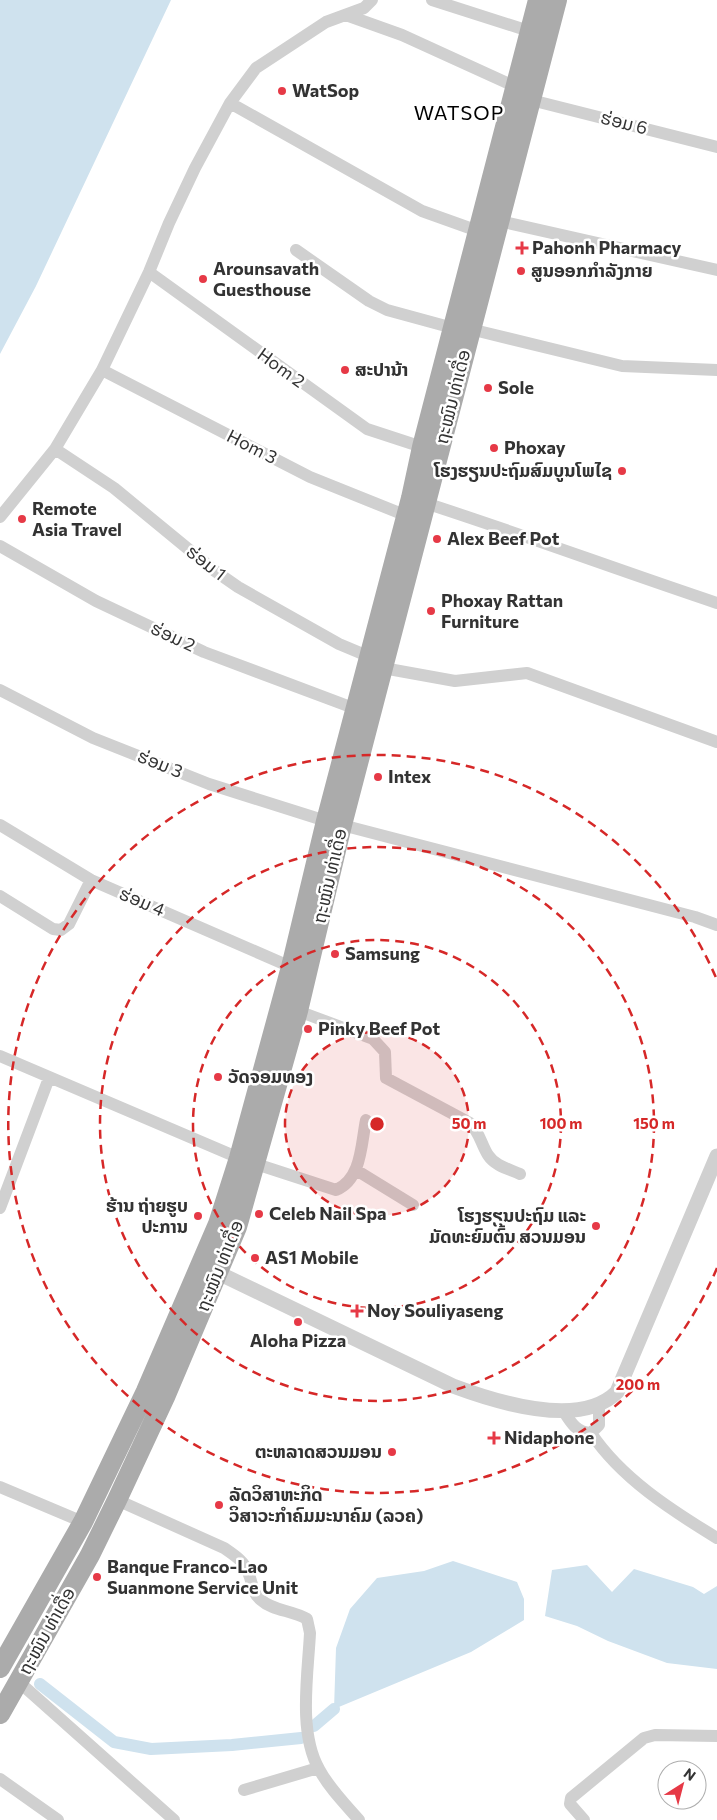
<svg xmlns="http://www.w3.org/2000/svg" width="717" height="1820" font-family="Commissioner,'Noto Sans Lao',sans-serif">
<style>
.water{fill:#cfe2ee}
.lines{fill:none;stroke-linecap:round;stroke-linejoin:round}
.canal{stroke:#cfe2ee;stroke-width:12}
.minor{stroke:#d0d0d0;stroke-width:12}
.tertiary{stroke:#d0d0d0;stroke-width:15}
.primary{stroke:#ababab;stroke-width:20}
.ring{fill:none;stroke:#d62828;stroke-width:2.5;stroke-dasharray:9 6}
.poi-dot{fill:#e63946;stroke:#fff;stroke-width:2}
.labels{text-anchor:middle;stroke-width:5;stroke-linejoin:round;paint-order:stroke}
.poi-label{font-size:18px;font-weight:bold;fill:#333;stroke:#fff;text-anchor:start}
.street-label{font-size:18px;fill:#333;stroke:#fff}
.quarter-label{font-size:20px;letter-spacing:1px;fill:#000;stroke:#fff}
.centre{fill:#d62828;stroke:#fff;stroke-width:2.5}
.ring-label{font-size:15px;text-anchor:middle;font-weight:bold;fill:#d62828;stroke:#fff;stroke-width:5;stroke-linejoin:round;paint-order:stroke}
</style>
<rect width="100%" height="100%" fill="#fff"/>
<path class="water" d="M0,0h171l-135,286 -36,68z
M453,1561l64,21 7,17v21l-53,32 -137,57 2,-61 14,-39 27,-31 47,-7z
M587,1565l25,27 22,-23 59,18 11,7 13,-8v83l-50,-6 -59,-22 -31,-15 -32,-10 7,-46z"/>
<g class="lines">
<path class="canal" d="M40,1684l74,58 37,7 81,-4 69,-7
M314,1726l20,-17"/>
<path class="minor" d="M432,0l97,31
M346,15l56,20 114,52 15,13 186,47
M230,103l192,108 56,20
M499,221l218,49
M296,250l73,51 18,9 66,18
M149,272l218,157 55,18
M470,329l152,37 95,4
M102,370l208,107 97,39
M55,449l59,39 101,83 23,16 101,57 31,13
M419,501c100,32 199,69 298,102
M0,517l55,-68 47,-79 47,-98 20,-49 26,-55 35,-65 26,-35 70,-46 38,-14 8,-8
M0,546l96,55 108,51 152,57
M383,668l72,13 72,-8 190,69
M0,690l93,48 116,46 117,37
M0,825l91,55 200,87
M342,825l353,92 22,8
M0,896l53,33 8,1 8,-6 22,-44
M298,1011l75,28 12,13 1,26 84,45c10,10 11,21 18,32 7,11 21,14 32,19
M0,1056l239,102
M256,1164l80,26c26,-11 25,-46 30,-70
M356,1170l57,35
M0,1208l49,-130
M563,1410c7,11 13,23 28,23l8,-8v-20
M591,1433c30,45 80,77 126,105
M0,1487l83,35
M117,1500l107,48c10,7 20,13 24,24 5,11 3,20 13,28 12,11 31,10 46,19l3,14c-2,41 -12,99 9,136 10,19 26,35 40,51
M19,1682l155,138
M0,1779l58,41
M244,1790l74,-22
M584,1820l-14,-16 1,-6 73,-60 11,-3 62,1"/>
<path class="tertiary" d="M210,1269l243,117c43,16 127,43 164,6l100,-236"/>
<path class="primary" d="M0,1668l83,-146 63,-131 72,-167 21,-66 52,-191 35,-146 85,-323 11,-51 116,-447
M0,1714l90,-159 27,-55 48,-103 72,-170 61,-216 44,-186 215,-825"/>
</g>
<circle cx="377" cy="1124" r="92" fill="#d62828" fill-opacity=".12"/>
<g class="ring">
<circle cx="377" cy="1124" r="92"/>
<circle cx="377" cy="1124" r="184"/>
<circle cx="377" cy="1124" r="277"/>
<path d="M717 1268A369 369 0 1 1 717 980"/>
</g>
<g class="poi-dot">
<circle cx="282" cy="91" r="5"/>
<path d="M519.5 240.5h5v5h5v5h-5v5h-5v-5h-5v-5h5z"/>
<circle cx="521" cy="271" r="5"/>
<circle cx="203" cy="279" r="5"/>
<circle cx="345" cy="370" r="5"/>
<circle cx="488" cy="388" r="5"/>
<circle cx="494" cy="448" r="5"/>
<circle cx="622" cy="471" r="5"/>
<circle cx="22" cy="519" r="5"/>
<circle cx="437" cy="539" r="5"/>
<circle cx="431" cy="611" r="5"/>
<circle cx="378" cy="777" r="5"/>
<circle cx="335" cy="954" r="5"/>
<circle cx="308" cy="1029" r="5"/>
<circle cx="218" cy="1077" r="5"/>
<circle cx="259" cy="1214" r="5"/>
<circle cx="198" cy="1216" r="5"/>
<circle cx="596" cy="1226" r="5"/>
<circle cx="255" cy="1258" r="5"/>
<path d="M354.5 1303.5h5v5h5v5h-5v5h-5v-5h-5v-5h5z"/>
<circle cx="298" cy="1322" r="5"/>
<path d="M491.5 1430.5h5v5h5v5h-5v5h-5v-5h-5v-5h5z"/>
<circle cx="392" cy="1452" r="5"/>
<circle cx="219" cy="1505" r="5"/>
<circle cx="97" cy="1577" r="5"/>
</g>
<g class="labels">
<g class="poi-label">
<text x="292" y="97">WatSop</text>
<text x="532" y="254">Pahonh Pharmacy</text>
<text x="213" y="275">Arounsavath<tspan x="213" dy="21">Guesthouse</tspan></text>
<text x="531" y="277">ສູນອອກກຳລັງກາຍ</text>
<text x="355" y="376">ສະປານ້າ</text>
<text x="498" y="394">Sole</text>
<text x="504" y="454">Phoxay</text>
<text x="612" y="477" text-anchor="end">ໂຮງຮຽນປະຖົມສົມບູນໂພໄຊ</text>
<text x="32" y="515">Remote<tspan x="32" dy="21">Asia Travel</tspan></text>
<text x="447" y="545">Alex Beef Pot</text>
<text x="441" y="607">Phoxay Rattan<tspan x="441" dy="21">Furniture</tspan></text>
<text x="388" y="783">Intex</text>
<text x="345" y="960">Samsung</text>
<text x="318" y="1035">Pinky Beef Pot</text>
<text x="228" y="1083">ວັດຈອມທອງ</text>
<text x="188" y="1212" text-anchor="end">ຮ້ານ ຖ່າຍຮູບ<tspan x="188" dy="21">ປະການ</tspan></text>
<text x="269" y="1220">Celeb Nail Spa</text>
<text x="586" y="1222" text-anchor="end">ໂຮງຮຽນປະຖົມ ແລະ<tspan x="586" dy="21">ມັດທະຍົມຕົ້ນ ສວນມອນ</tspan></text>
<text x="265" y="1264">AS1 Mobile</text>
<text x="367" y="1317">Noy Souliyaseng</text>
<text x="298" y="1347" text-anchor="middle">Aloha Pizza</text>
<text x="504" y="1444">Nidaphone</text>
<text x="382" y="1458" text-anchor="end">ຕະຫລາດສວນມອນ</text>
<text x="229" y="1501">ລັດວິສາຫະກິດ<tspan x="229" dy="21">ວິສາວະກຳຄົມມະນາຄົມ (ລວຄ)</tspan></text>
<text x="107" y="1573">Banque Franco-Lao<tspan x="107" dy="21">Suanmone Service Unit</tspan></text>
</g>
<g class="street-label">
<text transform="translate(624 123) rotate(14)" y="6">ຮ່ອມ 6</text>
<text transform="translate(281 368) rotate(36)" y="6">Hom 2</text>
<text transform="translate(453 397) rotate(-76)" y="6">ຖະໝົນ ທ່າເດື່ອ</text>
<text transform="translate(252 447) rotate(27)" y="6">Hom 3</text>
<text transform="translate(206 563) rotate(38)" y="6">ຮ່ອມ 1</text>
<text transform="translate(173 637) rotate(25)" y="6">ຮ່ອມ 2</text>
<text transform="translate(160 764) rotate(22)" y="6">ຮ່ອມ 3</text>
<text transform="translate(330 876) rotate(-77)" y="6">ຖະໝົນ ທ່າເດື່ອ</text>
<text transform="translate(142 902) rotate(23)" y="6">ຮ່ອມ 4</text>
<text transform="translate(220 1266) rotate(-68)" y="6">ຖະໝົນ ທ່າເດື່ອ</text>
<text transform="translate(47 1631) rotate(-61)" y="6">ຖະໝົນ ທ່າເດື່ອ</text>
</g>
<g class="quarter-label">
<text x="459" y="120">WATSOP</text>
</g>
</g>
<circle cx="377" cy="1124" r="8" class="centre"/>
<g class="ring-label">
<text x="469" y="1129">50 m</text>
<text x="561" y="1129">100 m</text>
<text x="654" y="1129">150 m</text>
<text x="638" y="1390">200 m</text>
</g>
<g transform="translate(682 1785) rotate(36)"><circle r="24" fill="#ffffff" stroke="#adadad"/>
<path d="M0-4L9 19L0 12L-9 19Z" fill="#e63946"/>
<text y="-8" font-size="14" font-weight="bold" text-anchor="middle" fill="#333333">N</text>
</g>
</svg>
